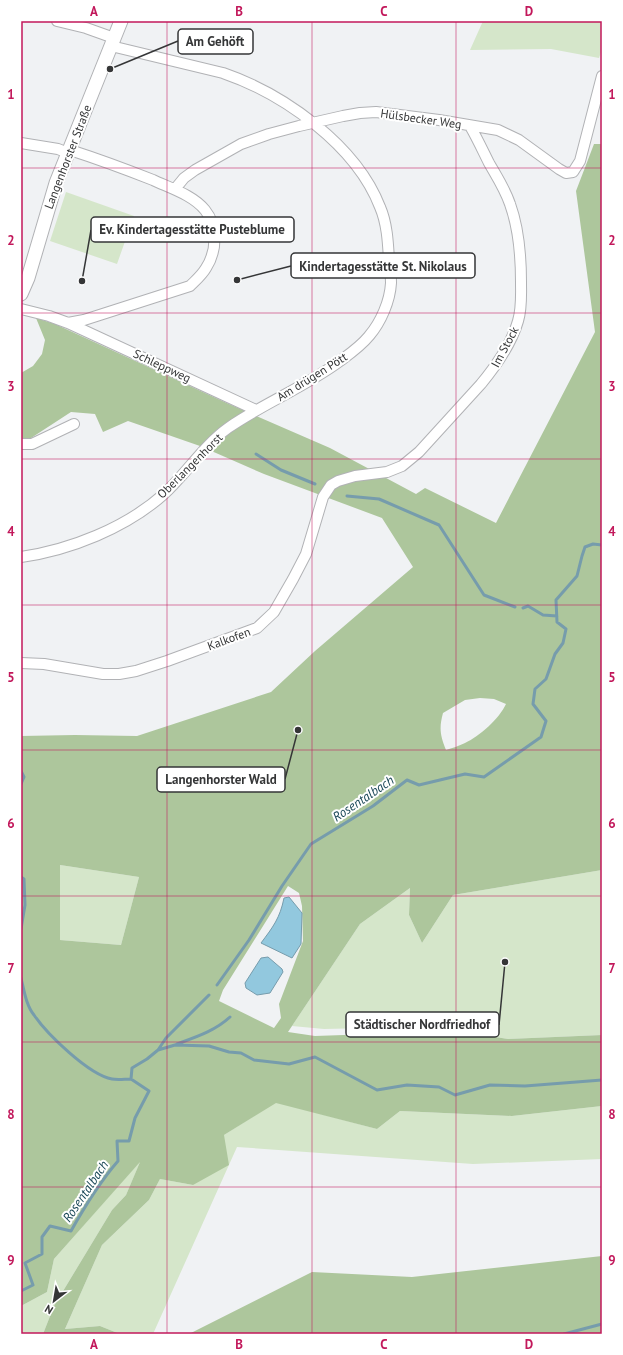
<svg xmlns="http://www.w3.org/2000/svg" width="623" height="1355" font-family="'PT Sans',sans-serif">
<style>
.green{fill:#d5e6ca}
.forest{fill:#adc69c;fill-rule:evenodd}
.water{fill:#92c8de;stroke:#769cac}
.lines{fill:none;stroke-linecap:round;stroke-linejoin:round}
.stream{stroke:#769cac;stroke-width:3}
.minor-casing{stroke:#b1b2b5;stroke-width:12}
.tertiary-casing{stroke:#b1b2b5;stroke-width:15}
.minor{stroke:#fff;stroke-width:10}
.tertiary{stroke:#fff;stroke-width:13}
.grid{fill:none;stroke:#c2185b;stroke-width:1;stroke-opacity:0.55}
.labels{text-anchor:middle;stroke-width:4;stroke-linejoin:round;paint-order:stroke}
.street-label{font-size:12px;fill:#353637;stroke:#fff}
.water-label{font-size:13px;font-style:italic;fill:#174555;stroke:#fff}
.leader{fill:none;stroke:#353637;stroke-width:1.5}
.callout-dot{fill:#353637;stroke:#fff;stroke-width:1.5}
.callout{fill:#fff;stroke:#353637;stroke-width:1.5}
.callout-label{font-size:13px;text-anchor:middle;font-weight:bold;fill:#353637}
.neatline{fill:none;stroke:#c2185b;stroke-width:1.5}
.grid-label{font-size:13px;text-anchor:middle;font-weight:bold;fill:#c2185b}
</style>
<rect width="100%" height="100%" fill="#f0f2f4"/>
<path class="green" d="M483,21h119v28l-3,9 -48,-9 -81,1z
M66,192l68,24 -17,48 -67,-23z
M60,865l79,12 -18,68 -61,-5z
M602,870v165l-94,4 -50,-8v-5l-134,3 -32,-3 68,-102 50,-36 -1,27 13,28 31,-48z
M276,1102l101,27 23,-18 112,5 90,-10v53l-129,5 -236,-17 -84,187h-33l-20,-8 -35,3 37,-84 47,-45 11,-21 33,6 31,-50z
M141,1160l-15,35 -14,15 -58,96 -11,28h-22v-28l26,-14 7,-33z"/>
<path class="forest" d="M594,144h8v726l-149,25 -31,48 -13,-28 1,-27 -50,36 -72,108 27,4 143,-5 50,8 94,-4v71l-90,10 -112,-5 -23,18 -101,-26 -52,32 5,30 -36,20 -33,-6 -11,21 -47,45 -37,84 35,-3 20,8h-77l11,-28 58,-96 14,-15 14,-33 -86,97 -7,33 -26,14v-570l54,-1 62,1 134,-44 44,-41 98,-84 -31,-49 -118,-44 -64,-28 -72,-25 -25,11 -8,-18 -24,-2 -43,28h-7v-67l12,-7 9,-12 3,-14 -9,-22 19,6 174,80 101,44 86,46 9,-6 71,35 99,-191 -19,-141zM480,698l14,1 12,5c-7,15 -26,32 -41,39 -6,3 -13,5 -19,7 -6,-15 -7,-22 -3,-37l22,-13zM60,865l79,12 -18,68 -61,-5zM288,886l11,7 3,13 1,35 -24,63 2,14 -7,10 -55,-27 4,-11z
M602,1256v78h-413l123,-62 100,5z"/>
<path class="water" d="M289,897l13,16 -1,31 -9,14 -31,-15c12,-16 19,-25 23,-45z
M268,957l14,12 1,3 -13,21 -13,2 -11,-7 -1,-5 16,-25z"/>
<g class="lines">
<path class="stream" d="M256,454l25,16 34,14
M347,496l32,3 60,26 45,70 31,12
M523,608l5,-2 15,9 14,1
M21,771l3,6 -3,7
M21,877l3,2 1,26 -4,24
M21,978c3,12 5,27 13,37 13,19 55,60 78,64 6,1 13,0 19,0
M217,985l32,-45 33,-54 29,-42 62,-38 34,-26 12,5 46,-11 19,3 57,-40 5,-16 -13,-17 2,-15 11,-10 9,-25 8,-11 3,-14 -9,-7 -1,-22 21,-24 5,-20 3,-9 8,-3 9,1
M177,1044c19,-7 38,-13 53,-27
M158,1050l17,-5 34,1 20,6 12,1 13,7 35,4 26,-7 62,33 30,-5 32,2 16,8 35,-10 35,1 77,-6
M21,1291l12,-6 -8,-22 17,-9v-17l8,-11 21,5c14,-25 28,-48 47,-70l-1,-20h12l6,-23 14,-27 -18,-12 1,-11 15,-9 11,-9 8,-12 43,-43
M564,1334l38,-10"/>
<g class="minor-casing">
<path id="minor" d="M57,21l29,7 28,10
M21,143l37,6 10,4
M175,189l9,-11 11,-8 46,-26 28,-10 30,-8 44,-10 17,-3 16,-1 63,8 59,10 21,10 40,29 7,4 7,-1 7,-11 22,-85
M21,309l28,7 19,7 16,-3 106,-34c6,-6 12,-11 16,-18 11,-17 12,-42 -1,-58 -12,-15 -35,-22 -52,-30 -28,-11 -55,-21 -83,-30
M68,323l188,87
M21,444h11l42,-20
M21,557c49,-7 105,-29 143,-63 22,-20 39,-48 64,-66 36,-25 77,-41 112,-67 11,-8 21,-15 29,-25 12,-14 21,-35 22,-53 0,-8 -1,-16 -2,-23 -1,-18 -2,-37 -9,-53 -24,-62 -96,-113 -157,-134l-112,-27
M21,663l23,1 59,10h16l17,-3 31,-10 90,-33 17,-16 19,-33 13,-25 17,-57 8,-12 7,-4 17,-5 32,-4 15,-6 17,-14 62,-68c14,-17 31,-42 37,-63 4,-13 3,-26 3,-39 0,-27 -2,-53 -11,-78 -5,-15 -13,-27 -21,-41 -6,-12 -12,-25 -19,-37"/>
</g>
<g class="tertiary-casing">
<path id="tertiary" d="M21,294l7,-16 28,-95 65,-162"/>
</g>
<use href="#minor" class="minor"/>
<use href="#tertiary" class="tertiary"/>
</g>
<path class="grid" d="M167,21v1313M312,21v1313M456,21v1313M21,168h581M21,313h581M21,459h581M21,605h581M21,750h581M21,896h581M21,1042h581M21,1187h581"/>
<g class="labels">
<g class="street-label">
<text transform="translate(421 119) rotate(8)" y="4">Hülsbecker Weg</text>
<text transform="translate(68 157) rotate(-69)" y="4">Langenhorster Straße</text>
<text transform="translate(505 347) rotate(-62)" y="4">Im Stock</text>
<text transform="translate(162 366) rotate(25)" y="4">Schleppweg</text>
<text transform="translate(312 377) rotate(-32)" y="4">Am drügen Pött</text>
<text transform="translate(190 466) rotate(-45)" y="4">Oberlangenhorst</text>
<text transform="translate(229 639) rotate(-20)" y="4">Kalkofen</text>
</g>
<g class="water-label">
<text transform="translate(363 798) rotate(-34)" y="5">Rosentalbach</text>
<text transform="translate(85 1191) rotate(-56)" y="5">Rosentalbach</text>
</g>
</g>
<path class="leader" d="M110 69L178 41M82 281L91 230M237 280L291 266M298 730L285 779M505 962L499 1025"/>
<g class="callout-dot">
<circle cx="110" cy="69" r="4"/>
<circle cx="82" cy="281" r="4"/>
<circle cx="237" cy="280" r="4"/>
<circle cx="298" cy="730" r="4"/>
<circle cx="505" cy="962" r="4"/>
</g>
<g class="callout">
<rect x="178" y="29" width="75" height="25" rx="4"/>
<rect x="91" y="217" width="203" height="25" rx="4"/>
<rect x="291" y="253" width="184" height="25" rx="4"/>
<rect x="157" y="767" width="128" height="25" rx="4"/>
<rect x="346" y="1012" width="153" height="25" rx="4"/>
</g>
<g class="callout-label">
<text x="215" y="46">Am Gehöft</text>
<text x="192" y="234">Ev. Kindertagesstätte Pusteblume</text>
<text x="383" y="271">Kindertagesstätte St. Nikolaus</text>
<text x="221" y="784">Langenhorster Wald</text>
<text x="422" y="1029">Städtischer Nordfriedhof</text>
</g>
<rect width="623" height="1355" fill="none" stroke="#ffffff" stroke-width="44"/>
<g transform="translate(54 1301) rotate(211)" stroke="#ffffff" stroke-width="3" paint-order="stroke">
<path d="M0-3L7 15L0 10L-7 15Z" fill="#353637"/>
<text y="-6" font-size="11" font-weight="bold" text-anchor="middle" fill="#353637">N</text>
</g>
<rect x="22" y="22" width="579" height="1311" class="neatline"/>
<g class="grid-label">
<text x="94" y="16">A</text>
<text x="239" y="16">B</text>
<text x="384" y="16">C</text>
<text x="529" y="16">D</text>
<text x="11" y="99">1</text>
<text x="612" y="99">1</text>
<text x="11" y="245">2</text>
<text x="612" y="245">2</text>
<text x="11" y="391">3</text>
<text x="612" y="391">3</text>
<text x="11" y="536">4</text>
<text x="612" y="536">4</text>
<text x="11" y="682">5</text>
<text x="612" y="682">5</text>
<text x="11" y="828">6</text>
<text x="612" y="828">6</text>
<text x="11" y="973">7</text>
<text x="612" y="973">7</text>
<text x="11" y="1119">8</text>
<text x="612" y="1119">8</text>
<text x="11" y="1265">9</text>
<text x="612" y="1265">9</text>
<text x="94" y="1349">A</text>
<text x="239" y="1349">B</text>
<text x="384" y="1349">C</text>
<text x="529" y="1349">D</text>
</g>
</svg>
